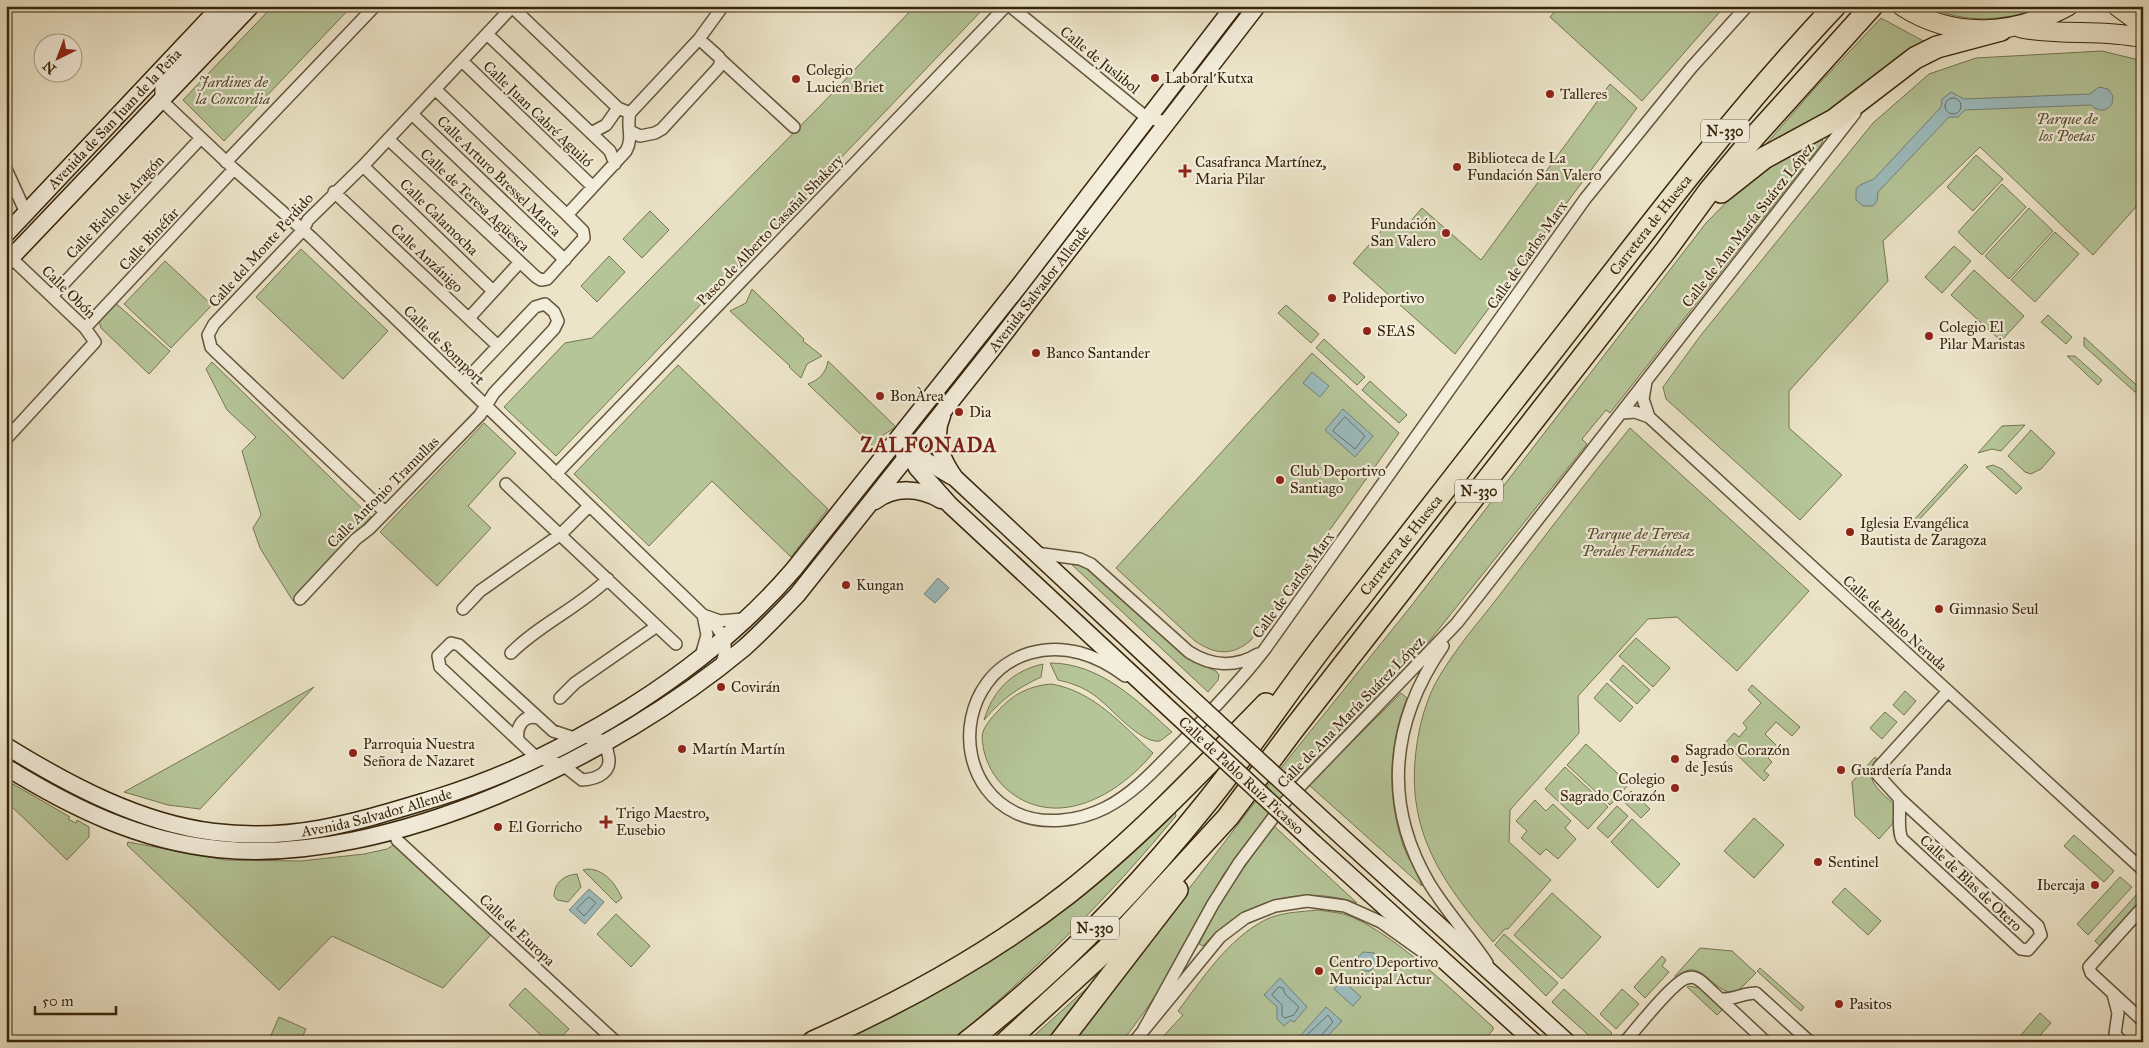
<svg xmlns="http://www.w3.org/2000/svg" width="2149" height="1048" font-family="'IM FELL Great Primer',serif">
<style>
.green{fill:#b5c598;stroke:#767551}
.water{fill:#9cbcbe;stroke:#748076}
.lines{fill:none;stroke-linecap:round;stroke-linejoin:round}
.shore{stroke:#6a7064;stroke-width:1}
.street-casing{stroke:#64553a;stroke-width:14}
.secondary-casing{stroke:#37250a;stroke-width:19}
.primary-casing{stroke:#37250a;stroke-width:21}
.highway-casing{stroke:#37250a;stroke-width:24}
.street{stroke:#f3eddb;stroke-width:11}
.secondary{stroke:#f3eddb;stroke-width:16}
.primary{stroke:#ece4c8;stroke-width:19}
.highway{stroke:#ece4c8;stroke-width:21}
.secondary-bridge-casing{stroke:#37250a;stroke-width:19;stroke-linecap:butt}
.secondary-bridge{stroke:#f3eddb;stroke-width:16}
.poi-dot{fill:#8f2418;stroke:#f3eddb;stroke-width:2}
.labels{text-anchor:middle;stroke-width:4.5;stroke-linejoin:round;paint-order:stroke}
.shield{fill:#f3eddb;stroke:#6f6149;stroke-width:1}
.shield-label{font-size:14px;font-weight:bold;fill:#37250a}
.street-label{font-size:15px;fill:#37250a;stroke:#f3eddb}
.poi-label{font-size:15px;fill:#37250a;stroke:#f3eddb;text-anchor:start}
.park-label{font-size:15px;font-style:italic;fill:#564d2e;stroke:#f3eddb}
.district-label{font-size:20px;font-weight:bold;letter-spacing:1px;fill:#7a1f14;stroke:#f3eddb}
</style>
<rect width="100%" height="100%" fill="#ece4c8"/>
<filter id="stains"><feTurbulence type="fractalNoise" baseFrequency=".004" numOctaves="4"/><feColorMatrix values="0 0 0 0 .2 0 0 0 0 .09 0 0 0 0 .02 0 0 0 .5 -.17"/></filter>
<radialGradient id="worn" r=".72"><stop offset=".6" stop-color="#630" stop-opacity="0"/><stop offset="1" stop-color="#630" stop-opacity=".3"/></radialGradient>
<path class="green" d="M273,6h79l-128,135 -41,-41z
M915,6h71l-430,450 -52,-49 61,-64 27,-5 229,-233z
M1559,6h166l-83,95 -92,-84z
M1926,6h119c-41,16 -79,18 -119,0z
M1881,18l46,25 -80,59 -88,50 57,-65z
M2102,51l41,10v138l-50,56 -113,-108 -97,94 5,40 -99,110v37l53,47 -42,45 -134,-121 -3,-12 38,-52 172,-212 56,-49 47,-16z
M1610,84l27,24 -182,246 -102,-91 38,-43 12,10 19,-22 59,52z
M1820,137l3,4 -3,5 -210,267 -4,-3 -24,29 5,5 -165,206 -117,121 -47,57 -35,47 -54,98 -19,31 -28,38h-50l216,-283 120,-149 298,-387 55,-56z
M1976,155l27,24 -30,32 -26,-24z
M2002,184l24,23 -44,48 -24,-23z
M2029,208l24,23 -44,48 -24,-23z
M650,211l19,19 -27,28 -19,-19z
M2055,232l24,22 -44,48 -24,-22z
M1954,246l17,15 -29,32 -17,-16z
M301,249l87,82 -45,48 -87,-82z
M609,256l16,16 -28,30 -16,-16z
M165,261l47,44 -41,43 -47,-44z
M1974,270l50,46 -23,25 -50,-46z
M752,289l52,50 -1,2 19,15 -15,8 -6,14 -12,-11 1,-1 -60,-55 16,-8z
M112,300l58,51 -21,23 -48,-46 -4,-13z
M1286,305l33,29 -8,9 -33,-30z
M2048,315l24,22 -6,7 -25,-22z
M2084,337l59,54v1h-8l-51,-46z
M1324,339l41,38 -8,8 -41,-37z
M1312,353l87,80 -148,207c-19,17 -37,14 -56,1l-79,-73z
M2067,356h8l27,24 -4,5z
M828,361l68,66 -13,8 -6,15 -69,-66c11,-4 18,-11 20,-23z
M212,362l159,155 -78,84 -33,-53 -7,-20 8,-13 -19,-64 14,-14 -29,-27 -21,-41z
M678,365l150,144 -37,48 -79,-76 -63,65 -75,-72z
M1370,381l37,34 -8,8 -37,-33z
M484,423l32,30 -48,53 23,22 -54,58 -57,-54z
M2025,425l-24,26 -9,-2 -14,4 24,-27z
M1630,428l179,163 -72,80 -60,-54 -29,2 -70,77 1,37 -69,77 -1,32 42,38 -43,49h-3l-12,13c-47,-56 -84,-104 -78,-181 2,-26 8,-53 20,-77 18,-33 44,-62 67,-92 42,-55 84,-110 128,-164z
M2031,430l24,23 -14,16 -10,5 -6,-2 -17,-16z
M1965,464l3,3 -52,56 -3,-2z
M1993,465l9,4 20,19 -6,6 -30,-27z
M1070,563l11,2 10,6 97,88 28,12 3,4 -1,5 -10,12z
M1636,638l34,30 -17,19 -34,-31z
M1050,663c50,0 88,38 122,69l-12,9c-20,3 -49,-34 -66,-46 -11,-8 -23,-12 -36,-15z
M1043,664l-2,13c-25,12 -38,21 -57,43 9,-30 28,-49 59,-56z
M1623,665l27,25 -13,14 -27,-24z
M1607,683l26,24 -13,15 -26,-24z
M1051,684c43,7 71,41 102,69 -22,27 -57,53 -93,55 -35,2 -68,-22 -76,-57 -1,-5 -3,-14 -1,-19 2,-7 10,-16 15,-21 15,-17 31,-25 53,-27z
M1752,685l48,42 -8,9 -16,-14 -11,12 13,13 -10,11 4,4 -8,9 5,4 -5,6 -39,-38 9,-10 5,4 8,-9 -4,-5 18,-20 -13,-13z
M314,687l-114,122 -32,-4 -44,-13z
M1905,691l11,10 -12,14 -11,-10z
M1401,693l6,5c-19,48 -20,98 -4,147 5,14 15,28 19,41l-113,-101z
M1885,712l12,10 -15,17 -12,-11z
M1586,744l43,40 -19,21 -43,-40z
M1875,757l2,2c-17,19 5,34 18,46v16l-16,18 -24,-23 -3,-34z
M1565,767l43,40 -20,22 -43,-40z
M6,780l64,37 -2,2 8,4 1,-3 12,7v10l-22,23 -61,-59z
M1631,791l19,18 -9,9 -19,-18z
M1535,800l11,11 7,-7 18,17 -6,7 11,11 -18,20 -12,-10 -6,6 -19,-17 6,-7 -11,-10z
M1617,806l11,10 -20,22 -11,-10z
M1175,812l1,4c-68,82 -143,158 -226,226h-110l53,-27z
M1754,818l30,27 -30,33 -30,-27z
M1632,819l48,45 -22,24 -47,-46z
M1274,826l83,77c-57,-19 -115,-2 -154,43l-4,-2c20,-42 47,-81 75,-118z
M2074,835l40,36 -10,11 -40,-36z
M128,842l97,18 76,1 63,-7 23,-5 11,-7 96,89 -51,57 -111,-52 -53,54 -152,-145z
M588,869c18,1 27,15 34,29l-6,5 -33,-33z
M577,874l4,13 -13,15 -11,-2 -3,-4c0,-13 10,-21 23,-22z
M2120,877l12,10 -44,48 -11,-11z
M1845,888l36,33 -13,14 -36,-33z
M1552,893l49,44 -39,42 -48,-44z
M2138,893l5,4v5l-42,45 -6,-6z
M1318,910c11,2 23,2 34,7 46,20 102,75 141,110v3l-11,12h-324l25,-27 -5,-4c25,-33 50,-72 87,-91 16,-8 35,-8 53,-10z
M616,914l34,32 -19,21 -34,-33z
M1504,934l54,49 -12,13 -51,-51z
M1700,948l32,3 24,22 -20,20c-25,1 -35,-40 -60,-15l-1,-2z
M1662,956l4,4 -4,6 7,6 -24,26 -11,-11z
M1760,968l44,39 -3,4 -44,-40z
M1689,986l10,2 24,21 -6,6 -30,-28z
M1088,987l-43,55h-17l8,-8z
M525,988l44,41 -12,13h-9l-39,-37z
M1564,989l48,44 -8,9h-8l-44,-40z
M1622,989l17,15 -23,25 -16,-15z
M2040,1013l11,10 -17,19h-19z
M279,1017l27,12 -6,13h-32z"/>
<path class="water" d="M2099,87l9,2 5,7 -1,8c-6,9 -15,7 -21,1l-126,5 -7,7h-9l-71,75 -1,9 -4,5h-10l-7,-6v-11l4,-4 14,-6 67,-72 1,-8 9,-7 13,7 126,-5z
M1312,372l17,14 -9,11 -17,-14z
M1343,409l30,27 -18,21 -30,-27z
M938,578l11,10 -14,15 -11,-9z
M589,889l15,13 -19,22 -16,-14z
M1363,952l11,1 4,4v6l-8,8h-6l-5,-3 -1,-11z
M1280,978l27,29 -13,15 -3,-2 -7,6 -7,-7v-12l-13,-12z
M1342,980l19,17 -8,9 -19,-17z
M1326,1007l16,14 -20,21h-18l-5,-5z"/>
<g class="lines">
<path class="shore" d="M1945 106a8 8 0 1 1 16 0a8 8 0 1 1-16 0Z
M1345,417l20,19 -10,13 -22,-18z
M589,897l7,6 -12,13 -7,-7z
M1279,987l4,1 2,6 14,13 -5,8 -9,3 -3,-2v-11l-10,-10z
M1307,1042v-7l21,-20 5,7 -13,15 -1,5"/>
<g class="street-casing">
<path id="street" d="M234,6l-67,72 -6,11v11l73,69 78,69 391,377 17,6 23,-2
M511,6l107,102 12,5
M1010,6l137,112 20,4
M487,34l123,117 5,13
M720,59l74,68
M462,61l131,126
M435,89l132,126
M412,114l153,146
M630,131l10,5 15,-3 7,-4 56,-61 3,-6 -2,-5 -20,-18
M591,133l15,-8 12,-17
M388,139l148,138 5,3 6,-1 37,-41 -1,-7 -16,-16 59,-64c8,-14 0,-24 4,-38l69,-74 24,-33
M226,162l149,-156
M363,166l130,125
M6,169l20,44
M334,192l164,154
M52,296l149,-158
M469,318l51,-56
M85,328l149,-159
M1646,382l-3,17 6,18
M1622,413l13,-1 14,5 494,453
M6,439l89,-97 -10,-14 -78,-74
M556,474l450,-468
M506,484l170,160
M385,512l-167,-158 -7,-7 -3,-12 6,-11 89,-94 5,-10 55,-54 150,-160
M1036,553l44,6 11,5 98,88c22,14 46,16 69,2
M300,599l56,-60 13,-10 111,-114 14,-22 60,-64 4,-8 -4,-9 -9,-8 -10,3 -72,76
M463,609l17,-18 81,-57 28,-28
M710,618c14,19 20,24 11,47
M1443,646c-52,75 -61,157 -14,237 17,28 40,53 58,80
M511,653c29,-29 67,-45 97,-74
M701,656l6,-21 -4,-20
M1125,676c-27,-21 -61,-33 -95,-23 -17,5 -33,16 -43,30 -31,42 -20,107 29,130 27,13 63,8 89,-5 30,-15 53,-42 77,-66 29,-31 58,-60 83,-93l320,-450 106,-131 56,-62
M560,698l15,-15 82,-57
M574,738l-21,-7 -94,-86 -8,-2 -13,13 2,11 97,91 26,7 19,15c16,-1 31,-8 26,-26 -1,-6 -2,-10 -7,-14l-20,-4
M518,739c-2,-13 6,-25 20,-21
M1899,798c2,13 -2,31 3,41l119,110 7,1 13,-15 -3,-9 -139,-128 -21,-23 1,-8 69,-76
M397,840l219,202
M2143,907l-54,60 2,6 52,48
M2113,994l5,19 -3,21 7,8
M1720,999c14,1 23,-6 36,-6l54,49
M1144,1029l69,-125 26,-41 46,-61 172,-179 398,-510
M1134,1042l86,-105 25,-19 30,-12 32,-5 38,5 36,16 49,35
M1625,1042c11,-13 49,-61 62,-64 6,-2 10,0 15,4l64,60"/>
</g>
<g class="secondary-casing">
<g id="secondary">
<path id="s1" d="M6,234l215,-228"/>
<path d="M6,263l245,-257"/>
<path d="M942,416c-10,22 0,44 13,62l222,207"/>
<path d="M910,445v9l7,14 33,37 212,197"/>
<path d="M904,454l14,2 33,20"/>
<path d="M875,501c20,-15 45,-13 66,-1"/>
<path id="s2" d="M6,746c63,39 134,77 208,86 82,10 145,-11 222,-34 129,-40 270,-126 358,-229l225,-283 215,-280"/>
<path id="s3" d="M6,767c66,41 134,74 212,82 171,18 398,-94 526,-201 19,-17 36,-35 53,-53l197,-248 263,-341"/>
<path d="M1330,826l237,216"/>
<path d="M1314,843l220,199"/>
</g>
</g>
<g class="primary-casing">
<path id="primary" d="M1902,6c52,34 113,29 166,0
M2117,6l26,19
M2021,28c41,8 81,1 122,10"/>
</g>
<g class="highway-casing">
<g id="highway">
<path d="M1721,192l43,-34 70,-38 81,-62 22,-11 64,-17"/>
<path d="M813,1042c90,-40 176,-87 254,-148 72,-57 135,-124 199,-190"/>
<path id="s4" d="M967,1042c90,-70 169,-151 240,-240 43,-53 80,-110 122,-164 80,-104 162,-207 242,-311 85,-110 169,-220 264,-321"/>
<path d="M1006,1042l99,-91 123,-134 64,-86 374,-481 43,-59 45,-54 118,-131"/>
<path d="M1060,1042l117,-152"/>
</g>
</g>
<use href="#street" class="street"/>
<use href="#secondary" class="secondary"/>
<use href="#primary" class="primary"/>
<use href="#highway" class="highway"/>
<g class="secondary-bridge-casing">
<g id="secondary-bridge">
<path d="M1177,685l153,141"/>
<path id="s5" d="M1162,702l152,141"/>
</g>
</g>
<use href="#secondary-bridge" class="secondary-bridge"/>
</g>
<g class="poi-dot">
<circle cx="1155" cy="78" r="5"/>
<circle cx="796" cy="79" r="5"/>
<circle cx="1550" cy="94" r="5"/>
<circle cx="1457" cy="167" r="5"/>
<path d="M1182.5 163.5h5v5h5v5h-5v5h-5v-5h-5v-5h5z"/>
<circle cx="1446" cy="233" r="5"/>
<circle cx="1332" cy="298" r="5"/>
<circle cx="1367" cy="331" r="5"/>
<circle cx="1929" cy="336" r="5"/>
<circle cx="1036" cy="353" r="5"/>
<circle cx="880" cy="396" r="5"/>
<circle cx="959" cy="412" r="5"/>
<circle cx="1280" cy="480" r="5"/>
<circle cx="1850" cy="532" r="5"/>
<circle cx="846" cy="585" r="5"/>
<circle cx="1939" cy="609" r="5"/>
<circle cx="721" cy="687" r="5"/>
<circle cx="682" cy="749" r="5"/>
<circle cx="353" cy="753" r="5"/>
<circle cx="1675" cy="759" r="5"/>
<circle cx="1841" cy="770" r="5"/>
<circle cx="1675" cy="788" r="5"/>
<path d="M603.5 814.5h5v5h5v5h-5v5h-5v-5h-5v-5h5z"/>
<circle cx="498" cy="827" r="5"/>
<circle cx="1818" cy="862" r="5"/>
<circle cx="2095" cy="885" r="5"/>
<circle cx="1319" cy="971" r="5"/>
<circle cx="1839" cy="1004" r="5"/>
</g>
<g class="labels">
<g class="shield">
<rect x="1701" y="119.5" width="48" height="23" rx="4"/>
<rect x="1455" y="479.5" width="48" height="23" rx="4"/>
<rect x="1071" y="916.5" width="48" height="23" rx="4"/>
</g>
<g class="shield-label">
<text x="1725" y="136">N-330</text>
<text x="1479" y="496">N-330</text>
<text x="1095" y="933">N-330</text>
</g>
<g class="street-label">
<text transform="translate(1100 60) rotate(39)" y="5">Calle de Juslibol</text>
<text transform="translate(538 114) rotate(44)" y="5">Calle Juan Cabré Aguiló</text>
<text dy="5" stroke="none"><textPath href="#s1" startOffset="158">Avenida de San Juan de la Peña</textPath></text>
<text transform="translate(499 176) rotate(44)" y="5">Calle Arturo Bressel Marca</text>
<text transform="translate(475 200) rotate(43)" y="5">Calle de Teresa Agüesca</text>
<text transform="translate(115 207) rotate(-47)" y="5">Calle Biello de Aragón</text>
<text transform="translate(439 217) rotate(44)" y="5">Calle Calamocha</text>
<text transform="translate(1748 225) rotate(-52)" y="5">Calle de Ana María Suárez López</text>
<text dy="5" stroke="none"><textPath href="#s4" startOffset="1068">Carretera de Huesca</textPath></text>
<text transform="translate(770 230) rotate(-46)" y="5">Paseo de Alberto Casañal Shakery</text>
<text transform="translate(149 239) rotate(-47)" y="5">Calle Binéfar</text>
<text transform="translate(261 250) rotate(-48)" y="5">Calle del Monte Perdido</text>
<text transform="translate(1527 255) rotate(-55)" y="5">Calle de Carlos Marx</text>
<text transform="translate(427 258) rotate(43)" y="5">Calle Anzánigo</text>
<text dy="5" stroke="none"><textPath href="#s3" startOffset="1270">Avenida Salvador Allende</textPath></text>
<text transform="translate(69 292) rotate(44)" y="5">Calle Obón</text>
<text transform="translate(444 345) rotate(44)" y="5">Calle de Somport</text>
<text transform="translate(383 492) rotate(-45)" y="5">Calle Antonio Tramullas</text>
<text dy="5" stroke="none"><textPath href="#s4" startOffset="662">Carretera de Huesca</textPath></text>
<text transform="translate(1293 585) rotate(-54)" y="5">Calle de Carlos Marx</text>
<text transform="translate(1895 623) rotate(42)" y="5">Calle de Pablo Neruda</text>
<text transform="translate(1351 712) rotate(-46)" y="5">Calle de Ana María Suárez López</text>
<text dy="5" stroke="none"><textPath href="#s5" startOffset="108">Calle de Pablo Ruiz Picasso</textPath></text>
<text dy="5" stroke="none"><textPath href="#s2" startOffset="392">Avenida Salvador Allende</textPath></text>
<text transform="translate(1971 883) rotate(43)" y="5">Calle de Blas de Otero</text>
<text transform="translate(517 930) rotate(43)" y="5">Calle de Europa</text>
</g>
<g class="poi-label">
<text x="806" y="75">Colegio<tspan x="806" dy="17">Lucien Briet</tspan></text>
<text x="1165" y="83">Laboral Kutxa</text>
<text x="1560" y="99">Talleres</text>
<text x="1467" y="163">Biblioteca de La<tspan x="1467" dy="17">Fundación San Valero</tspan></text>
<text x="1195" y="167">Casafranca Martínez,<tspan x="1195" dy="17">Maria Pilar</tspan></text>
<text x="1436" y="229" text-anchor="end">Fundación<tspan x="1436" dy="17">San Valero</tspan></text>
<text x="1342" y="303">Polideportivo</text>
<text x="1939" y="332">Colegio El<tspan x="1939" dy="17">Pilar Maristas</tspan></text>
<text x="1377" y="336">SEAS</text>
<text x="1046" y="358">Banco Santander</text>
<text x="890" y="401">BonÀrea</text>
<text x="969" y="417">Dia</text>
<text x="1290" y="476">Club Deportivo<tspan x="1290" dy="17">Santiago</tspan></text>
<text x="1860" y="528">Iglesia Evangélica<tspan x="1860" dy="17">Bautista de Zaragoza</tspan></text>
<text x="856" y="590">Kungan</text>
<text x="1949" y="614">Gimnasio Seul</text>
<text x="731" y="692">Covirán</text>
<text x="363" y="749">Parroquia Nuestra<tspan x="363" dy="17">Señora de Nazaret</tspan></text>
<text x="692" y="754">Martín Martín</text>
<text x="1685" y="755">Sagrado Corazón<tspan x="1685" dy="17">de Jesús</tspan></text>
<text x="1851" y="775">Guardería Panda</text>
<text x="1665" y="784" text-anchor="end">Colegio<tspan x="1665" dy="17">Sagrado Corazón</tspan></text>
<text x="616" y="818">Trigo Maestro,<tspan x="616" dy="17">Eusebio</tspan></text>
<text x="508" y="832">El Gorricho</text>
<text x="1828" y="867">Sentinel</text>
<text x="2085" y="890" text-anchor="end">Ibercaja</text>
<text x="1329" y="967">Centro Deportivo<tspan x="1329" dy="17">Municipal Actur</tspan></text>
<text x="1849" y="1009">Pasitos</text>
</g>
<g class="park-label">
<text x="233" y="87">Jardines de<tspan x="233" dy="17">la Concordia</tspan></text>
<text x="2067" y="124">Parque de<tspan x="2067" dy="17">los Poetas</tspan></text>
<text x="1638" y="539">Parque de Teresa<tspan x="1638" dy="17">Perales Fernández</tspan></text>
</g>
<g class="district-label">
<text x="929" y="452">ZALFONADA</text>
</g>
</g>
<rect width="2149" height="1048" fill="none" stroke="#ece4c8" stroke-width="25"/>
<rect x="8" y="8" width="2134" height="1033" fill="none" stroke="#37250a" stroke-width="2.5"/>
<rect x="12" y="12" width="2124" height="1023" fill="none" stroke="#37250a"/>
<g transform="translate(58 58) rotate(222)"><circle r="24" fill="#f3eddb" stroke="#a89d87"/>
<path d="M0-4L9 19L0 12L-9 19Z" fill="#8f2418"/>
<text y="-8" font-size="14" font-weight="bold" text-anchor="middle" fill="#37250a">N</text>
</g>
<path d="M35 1006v8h81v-8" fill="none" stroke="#37250a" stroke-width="2.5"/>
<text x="42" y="1006" font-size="15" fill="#37250a" stroke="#f3eddb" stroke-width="4" paint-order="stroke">50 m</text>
<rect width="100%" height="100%" filter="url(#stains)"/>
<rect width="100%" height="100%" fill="url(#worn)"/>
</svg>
